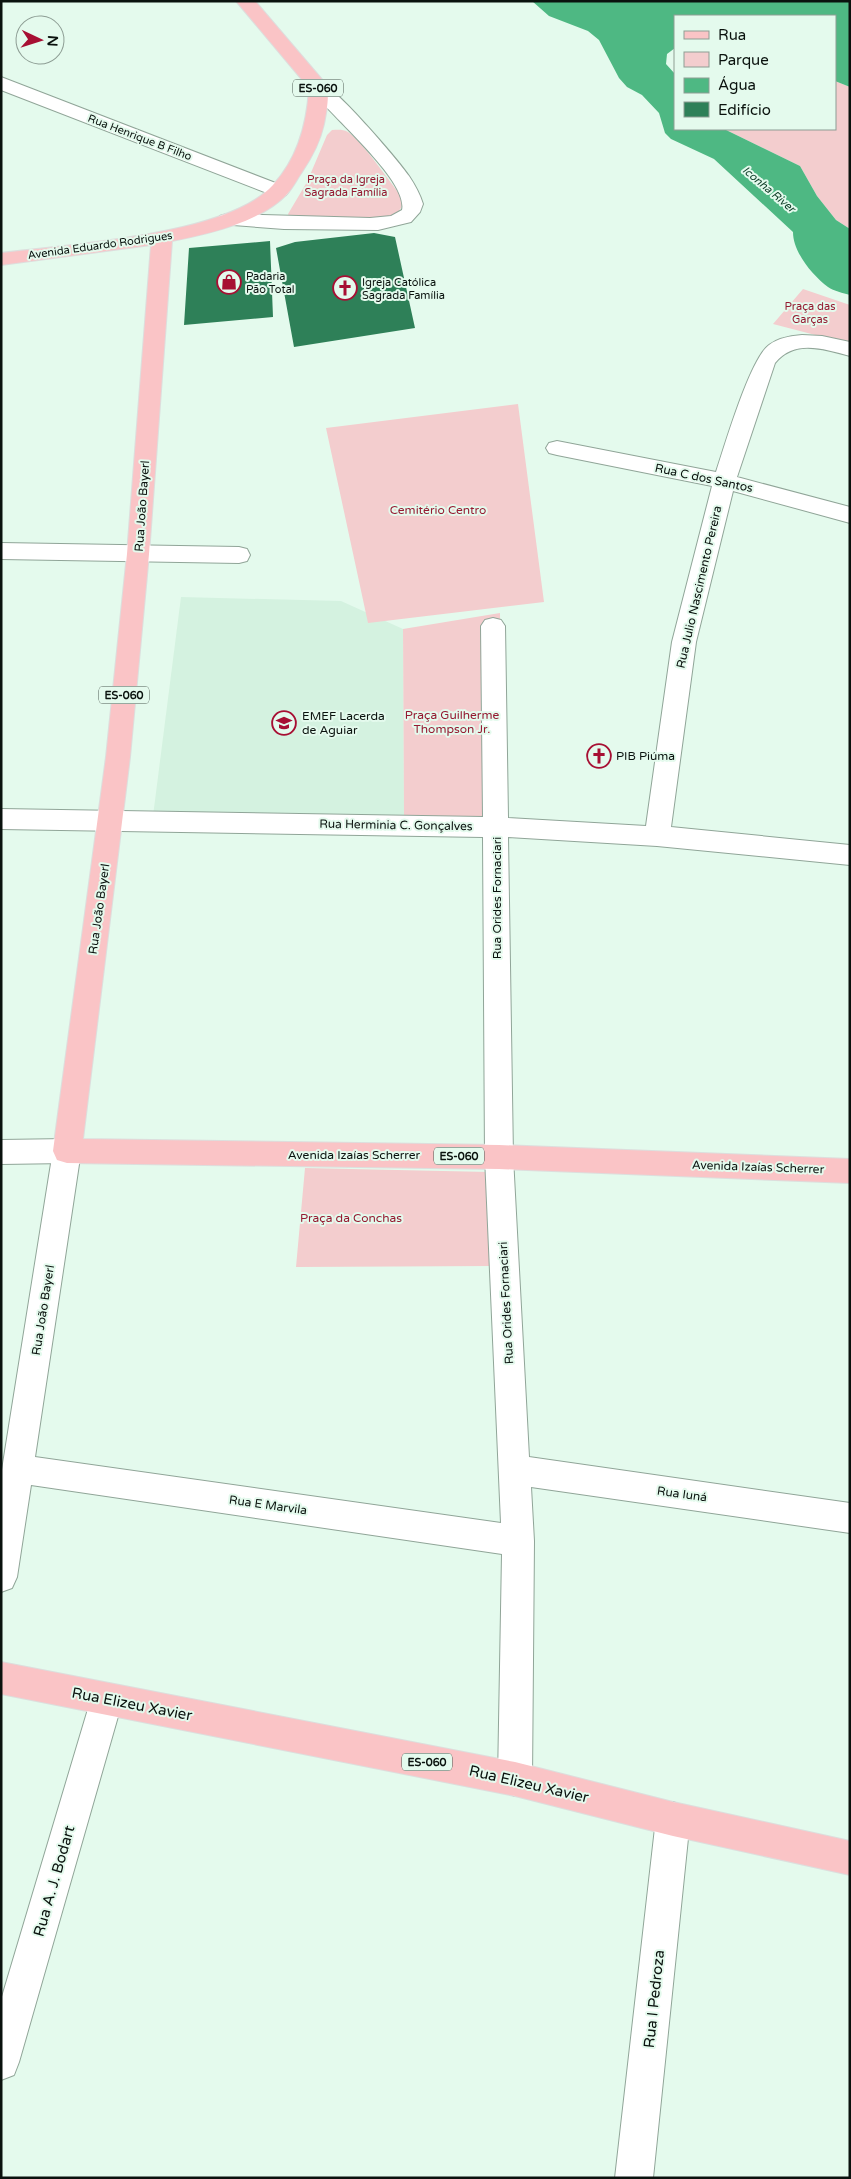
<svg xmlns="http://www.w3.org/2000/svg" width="851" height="2179" font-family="'Varela Round',sans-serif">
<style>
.built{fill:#d4f2e0}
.green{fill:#f3cdce}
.water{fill:#4eb883}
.building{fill:#2e8058}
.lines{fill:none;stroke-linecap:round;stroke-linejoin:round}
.street-casing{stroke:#90a598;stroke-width:2}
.secondary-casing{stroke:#90a598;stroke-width:2}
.primary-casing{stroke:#dddedd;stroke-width:2}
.street{fill:#fff;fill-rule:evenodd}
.secondary{fill:#fff;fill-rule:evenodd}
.primary{fill:#fac4c6;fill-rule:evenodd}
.labels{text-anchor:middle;stroke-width:4;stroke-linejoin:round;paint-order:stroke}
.shield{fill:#e4faed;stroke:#4b5851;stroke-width:1}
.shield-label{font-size:11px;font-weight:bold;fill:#0a120e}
.far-street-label{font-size:11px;fill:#0a120e;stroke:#e4faed}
.far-park-label{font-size:11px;fill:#951a31;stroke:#e4faed}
.far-water-label{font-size:11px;font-style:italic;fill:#0c3a25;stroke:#e4faed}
.far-poi-label{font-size:11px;fill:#0a120e;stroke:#e4faed;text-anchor:start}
.street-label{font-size:12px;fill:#0a120e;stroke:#e4faed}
.park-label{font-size:12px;fill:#951a31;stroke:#e4faed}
.poi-label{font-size:12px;fill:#0a120e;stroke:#e4faed;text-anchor:start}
.near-street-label{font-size:15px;fill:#0a120e;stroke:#e4faed}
</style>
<rect width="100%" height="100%" fill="#e4faed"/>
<path class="built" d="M181,597l160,4 62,28 1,187h-251z"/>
<path class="green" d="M835,81l15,6v142l-14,-9 -19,-24 -17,-30 -76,-37h111z
M332,130c6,0 10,-1 16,2 13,8 42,50 53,64 5,14 -6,19 -17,24l-94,-2 -2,-4 19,-32 20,-47z
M803,289l47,16v39l-77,-20z
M518,404l26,198 -176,21 -42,-195z
M500,613l2,203h-98l-1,-187z
M305,1168l184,4 3,94 -196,1z"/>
<path class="water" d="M532,1h318v86l-15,-6v-65h-160v32l-8,6 -1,10 9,10v55h49l76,37 17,30 19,24 14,9v66c-7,-2 -16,-4 -22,-8 -16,-12 -35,-35 -35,-55l-79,-73 -43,-20 -6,-6 -6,-20 -17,-18 -15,-8 -8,-9 -20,-38 -11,-9 -39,-15z"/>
<path class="building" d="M374,233l21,4 20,91 -121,19 -18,-99 19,-6z
M270,241l3,76 -89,8 5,-77z"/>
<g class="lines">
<g class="street-casing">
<path id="street" d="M1,77l285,110 3,4 -3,4 -7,2 -7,-2 -271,-105z
M318,81c16,4 79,78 91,95 6,9 11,18 14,28l-3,8 -9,10 -33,8 -94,-1 -64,-5 -3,-4 3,-4 7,-2 143,4 21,-2 11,-6c7,-30 -76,-98 -93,-123l2,-4z
M802,335l20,1 28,6v14c-27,-7 -55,-17 -75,7l-38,114 113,30v16l-117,-32 -37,151 -25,185 179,18v20l-193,-19 -149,-9 5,320 16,300 321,46v30l-319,-46 3,54 -2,238 -5,12 -12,5 -12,-5 -5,-12 4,-225 -471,-69 -14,92 -5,11 -11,4v-116l52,-325 4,-9 10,-3 10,3 4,9 -46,306 466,66 -16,-366 -2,-320 -482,-8v-20l482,8 -2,-191 4,-6 8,-2 8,2 4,6 3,192 138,8 26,-184 40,-156 -155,-31 -8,-2 -3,-5 3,-5 8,-2 159,31c9,-27 34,-113 53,-127 9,-7 21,-9 33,-10z
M1,543l238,4 8,2 3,6 -3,6 -8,2 -238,-4z
M107,1683l12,4 4,12 -104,363 -5,13 -13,5v-80l90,-301 4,-12z
M673,1802l12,5 5,12 -37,359h-38l41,-359 5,-12z"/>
</g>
<g class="secondary-casing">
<path id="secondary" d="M67,1139l10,3 4,9 -4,9 -10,3 -66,1v-24z"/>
</g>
<g class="primary-casing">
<path id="primary" d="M236,1h19l70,82c6,9 1,30 -1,41 -4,18 -12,33 -22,48 -5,7 -9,16 -15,22 -26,28 -79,40 -115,47l-23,313 -19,203 -47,382 416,6 351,14v24l-351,-14 -432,-6 -10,-3 -4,-9 53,-394 21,-203 24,-309 -150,20v-12c66,-8 228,-18 272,-68 25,-27 34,-62 36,-97z
M1,1662l514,100 158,40 177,39v34l-177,-39 -158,-40 -514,-102z"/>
</g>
<use href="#street" class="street"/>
<use href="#secondary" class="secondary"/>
<use href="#primary" class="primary"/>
</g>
<defs>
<g id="shop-ring" transform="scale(1.25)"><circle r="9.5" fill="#e4faed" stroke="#a70f33" stroke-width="1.5"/><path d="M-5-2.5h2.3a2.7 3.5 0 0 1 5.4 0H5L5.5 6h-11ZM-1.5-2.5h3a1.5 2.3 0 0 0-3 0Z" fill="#a70f33"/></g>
<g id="church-ring" transform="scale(1.25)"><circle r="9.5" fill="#e4faed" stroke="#a70f33" stroke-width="1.5"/><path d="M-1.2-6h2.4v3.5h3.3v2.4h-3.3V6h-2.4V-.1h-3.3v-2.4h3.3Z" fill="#a70f33"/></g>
<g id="school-ring" transform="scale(1.25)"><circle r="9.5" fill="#e4faed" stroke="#a70f33" stroke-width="1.5"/><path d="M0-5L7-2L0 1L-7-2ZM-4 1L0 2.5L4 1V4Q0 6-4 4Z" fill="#a70f33"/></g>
</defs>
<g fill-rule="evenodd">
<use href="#shop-ring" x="229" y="282"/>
<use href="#church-ring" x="345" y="288"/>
<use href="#school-ring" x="284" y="723"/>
<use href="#church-ring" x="599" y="756"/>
</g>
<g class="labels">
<g class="shield">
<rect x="293" y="79.5" width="50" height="17" rx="4"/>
<rect x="99" y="686.5" width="50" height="17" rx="4"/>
<rect x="434" y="1147.5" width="50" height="17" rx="4"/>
<rect x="402" y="1753.5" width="50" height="17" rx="4"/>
</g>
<g class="shield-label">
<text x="318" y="92">ES-060</text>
<text x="124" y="699">ES-060</text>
<text x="459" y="1160">ES-060</text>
<text x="427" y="1766">ES-060</text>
</g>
<g class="far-street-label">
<text transform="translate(140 137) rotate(21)" y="4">Rua Henrique B Filho</text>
<text transform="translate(100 245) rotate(-8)" y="4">Avenida Eduardo Rodrigues</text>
</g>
<g class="far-park-label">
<text x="346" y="183">Praça da Igreja<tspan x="346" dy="13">Sagrada Família</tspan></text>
<text x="810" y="310">Praça das<tspan x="810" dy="13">Garças</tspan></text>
</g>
<g class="far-water-label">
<text transform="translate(769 189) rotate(40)" y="4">Iconha River</text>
</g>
<g class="far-poi-label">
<text x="246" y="280">Padaria<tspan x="246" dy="13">Pão Total</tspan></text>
<text x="362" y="286">Igreja Católica<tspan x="362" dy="13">Sagrada Família</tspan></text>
</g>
<g class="street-label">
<text transform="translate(704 478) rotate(12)" y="4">Rua C dos Santos</text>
<text transform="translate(142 506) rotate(-86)" y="4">Rua João Bayerl</text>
<text transform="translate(699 587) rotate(-77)" y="4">Rua Julio Nascimento Pereira</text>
<text transform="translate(396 825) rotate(1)" y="4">Rua Herminia C. Gonçalves</text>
<text transform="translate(497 898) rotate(-90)" y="4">Rua Orides Fornaciari</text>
<text transform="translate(99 909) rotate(-82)" y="4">Rua João Bayerl</text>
<text x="354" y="1159">Avenida Izaías Scherrer</text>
<text transform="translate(758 1167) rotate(2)" y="4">Avenida Izaías Scherrer</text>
<text transform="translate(506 1303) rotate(-93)" y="4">Rua Orides Fornaciari</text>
<text transform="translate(43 1310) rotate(-81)" y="4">Rua João Bayerl</text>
<text transform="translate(682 1494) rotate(8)" y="4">Rua Iuná</text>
<text transform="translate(268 1505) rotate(8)" y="4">Rua E Marvila</text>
</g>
<g class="park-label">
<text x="438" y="514">Cemitério Centro</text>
<text x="452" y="719">Praça Guilherme<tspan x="452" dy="14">Thompson Jr.</tspan></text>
<text x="351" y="1222">Praça da Conchas</text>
</g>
<g class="poi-label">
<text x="302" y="720">EMEF Lacerda<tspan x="302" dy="14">de Aguiar</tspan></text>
<text x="616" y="760">PIB Piúma</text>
</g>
<g class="near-street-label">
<text transform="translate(132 1704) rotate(11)" y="5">Rua Elizeu Xavier</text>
<text transform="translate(529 1784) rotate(13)" y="5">Rua Elizeu Xavier</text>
<text transform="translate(54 1881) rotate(-74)" y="5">Rua A. J. Bodart</text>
<text transform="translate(654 1999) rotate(-84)" y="5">Rua I Pedroza</text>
</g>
</g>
<rect width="851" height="2179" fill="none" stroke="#0a120e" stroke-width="5"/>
<rect x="674" y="15" width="162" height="115" fill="#e4faed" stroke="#8d9d94"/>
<rect x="684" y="31" width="25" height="8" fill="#fac4c6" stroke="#8d9d94"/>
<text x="718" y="40" font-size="15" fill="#0a120e">Rua</text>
<rect x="684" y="52" width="25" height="15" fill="#f3cdce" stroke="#8d9d94"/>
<text x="718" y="65" font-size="15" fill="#0a120e">Parque</text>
<rect x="684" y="78" width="25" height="15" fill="#4eb883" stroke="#8d9d94"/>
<text x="718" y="90" font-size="15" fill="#0a120e">Água</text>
<rect x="684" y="102" width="25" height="15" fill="#2e8058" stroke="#8d9d94"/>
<text x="718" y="115" font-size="15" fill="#0a120e">Edifício</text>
<g transform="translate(40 40) rotate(94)"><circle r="24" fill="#e4faed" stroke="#8d9d94"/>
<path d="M0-4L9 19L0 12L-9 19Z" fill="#a70f33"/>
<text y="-8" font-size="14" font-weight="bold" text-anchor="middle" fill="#0a120e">N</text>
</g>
</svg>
